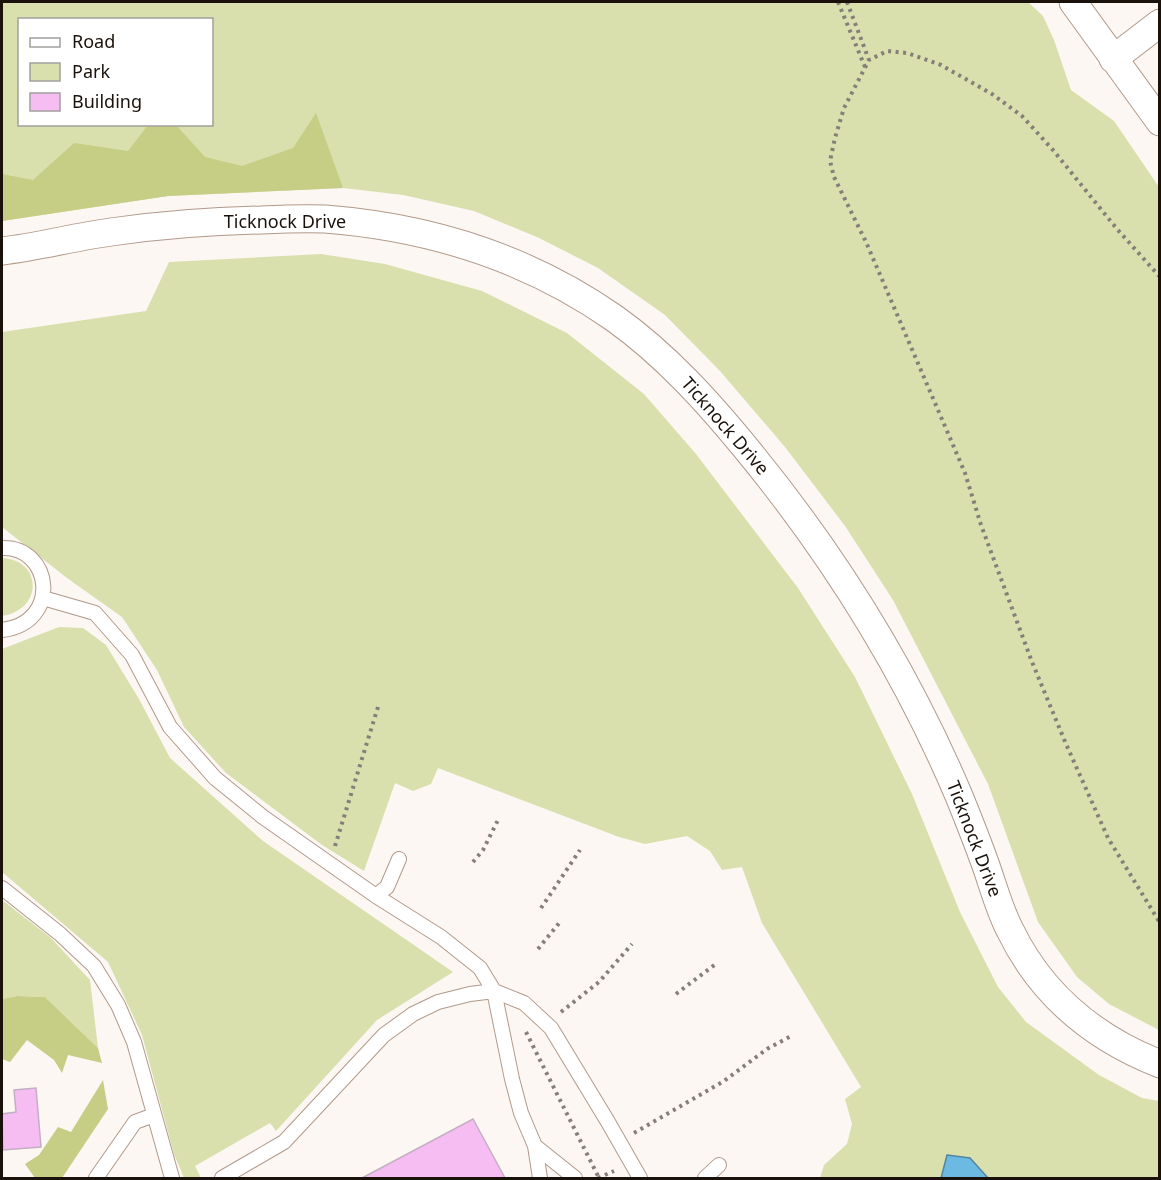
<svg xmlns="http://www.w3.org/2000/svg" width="1161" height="1180" font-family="'Noto Sans',sans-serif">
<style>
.green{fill:#d9e0ad;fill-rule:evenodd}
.forest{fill:#c5ce84}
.water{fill:#6cb9e1;stroke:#5387a1;stroke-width:1.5}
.building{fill:#f6bdf3;stroke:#c3aec2;stroke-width:1.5}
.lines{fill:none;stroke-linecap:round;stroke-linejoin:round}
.lane-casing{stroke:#b19989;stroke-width:16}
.street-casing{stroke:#b19989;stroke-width:29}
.path{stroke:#857e79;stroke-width:4;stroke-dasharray:3 4.5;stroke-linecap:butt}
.lane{stroke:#fff;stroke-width:14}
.street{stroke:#fff;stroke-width:27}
.labels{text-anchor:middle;stroke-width:6;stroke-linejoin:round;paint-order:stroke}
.street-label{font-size:18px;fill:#1a110b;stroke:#fff}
</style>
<rect width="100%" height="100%" fill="#fcf7f3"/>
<path class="green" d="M2,2h1026l15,14 11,24 17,50 43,31 45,66v843l-50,-26 -32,-27 -39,-55 -50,-138 -95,-184 -48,-74 -60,-79 -65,-76 -55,-56 -67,-47 -59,-30 -65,-27 -71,-16 -60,-7 -175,8 -166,25zM20,20h192v104h-192z
M321,254l64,10 97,27 85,42 77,61 52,60 102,134 57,89 57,117 48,118 38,75 28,35 73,53 43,23 17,3v77h-339l4,-13 23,-21 5,-20 -7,-25 16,-12 -99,-164 -20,-56 -20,3 -12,-19 -23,-15 -42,8 -26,-7 -181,-69 -7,16 -18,7 -18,-8 -31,88 -42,-26 -96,-72 -42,-46 -27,-57 -35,-53 -55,-39 -65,-51v-195l144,-21 23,-49z
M2,558c41,2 41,52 0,58z
M59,627l24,1 23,17 33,54 31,59 93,83 190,131 -76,48 -101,111 -6,-8 -75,43 6,12h-17l-10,-24 -32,-119 -34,-73 -106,-90v-223z
M2,900l49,38 39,42 8,68 -53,-51 -28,-1 -15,3z"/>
<path class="forest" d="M316,113l27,75 -175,8 -166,25v-47l31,6 41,-37 54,8 20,-26h28l29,32 37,9 51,-18z
M17,996l28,1 53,51 4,15 -34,-8 -6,18 -8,-13 -27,-20 -17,22 -8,-3v-60z
M103,1080l5,29 -46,69h-27l-10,-14 14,-9 19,-28 13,5z"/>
<path class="water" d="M947,1155l23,3 18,20h-47z"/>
<path class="building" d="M36,1088l5,59 -38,3 -1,-36 14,-2 -2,-22z
M473,1119l32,59h-143z"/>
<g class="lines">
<g class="lane-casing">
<path id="lane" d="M2,548c50,-2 60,75 0,82
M43,598l52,15 37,42 38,72 45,51 48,39 113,79 65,41 39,31 14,23 18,88 9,34 14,33 5,32
M2,888l58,46 34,32 24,39 16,37 38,136
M376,896l11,-9 12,-28
M535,1146l40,32
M96,1178l39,-56 19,-7
M222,1178l62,-36 100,-107 29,-21 25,-12 32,-8 24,-3 30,12 27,25 57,94 32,56
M705,1178l14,-13"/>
</g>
<g class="street-casing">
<path id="street" d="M1073,2l87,120
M1113,59l47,-36
M2,251c36,-4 72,-14 109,-19 50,-7 100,-11 150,-12 21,-1 43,-2 64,-1 104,8 203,39 289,99 52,37 95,85 135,134 86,105 157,219 210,344 9,22 18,45 26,67 8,22 14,46 25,67 31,64 84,108 150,134"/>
</g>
<path class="path" d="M838,2l27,65
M847,2l22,58
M1160,277l-43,-48 -64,-79 -31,-34 -30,-22 -51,-29 -34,-12 -20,-2 -18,9 -25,48 -9,30 -5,23 4,16 32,65 99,231 16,52 51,137 34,82 42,94 52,85
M335,846l43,-139
M473,862l10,-12 16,-32
M541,908l39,-58
M538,949l22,-27
M676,994l41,-31
M561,1012l38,-30 33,-38
M526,1032l73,146
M634,1133l90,-52 43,-32 26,-14
M598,1178l16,-7"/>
<use href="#lane" class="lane"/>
<use href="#street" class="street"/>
</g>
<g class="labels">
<g class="street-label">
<text x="285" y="228">Ticknock Drive</text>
<text transform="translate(725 426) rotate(49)" y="6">Ticknock Drive</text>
<text transform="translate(974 839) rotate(69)" y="6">Ticknock Drive</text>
</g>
</g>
<rect width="1161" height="1180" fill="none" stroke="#1a110b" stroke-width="6"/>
<rect x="18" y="18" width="195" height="108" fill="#ffffff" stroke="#a3a09d" stroke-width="1.5"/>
<rect x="30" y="38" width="30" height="9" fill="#ffffff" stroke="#a3a09d" stroke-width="1.5"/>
<text x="72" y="48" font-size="18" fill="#1a110b">Road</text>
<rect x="30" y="63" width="30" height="18" fill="#d9e0ad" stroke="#a3a09d" stroke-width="1.5"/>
<text x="72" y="78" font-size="18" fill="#1a110b">Park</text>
<rect x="30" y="93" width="30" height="18" fill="#f6bdf3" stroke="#a3a09d" stroke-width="1.5"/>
<text x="72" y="108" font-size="18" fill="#1a110b">Building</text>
</svg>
